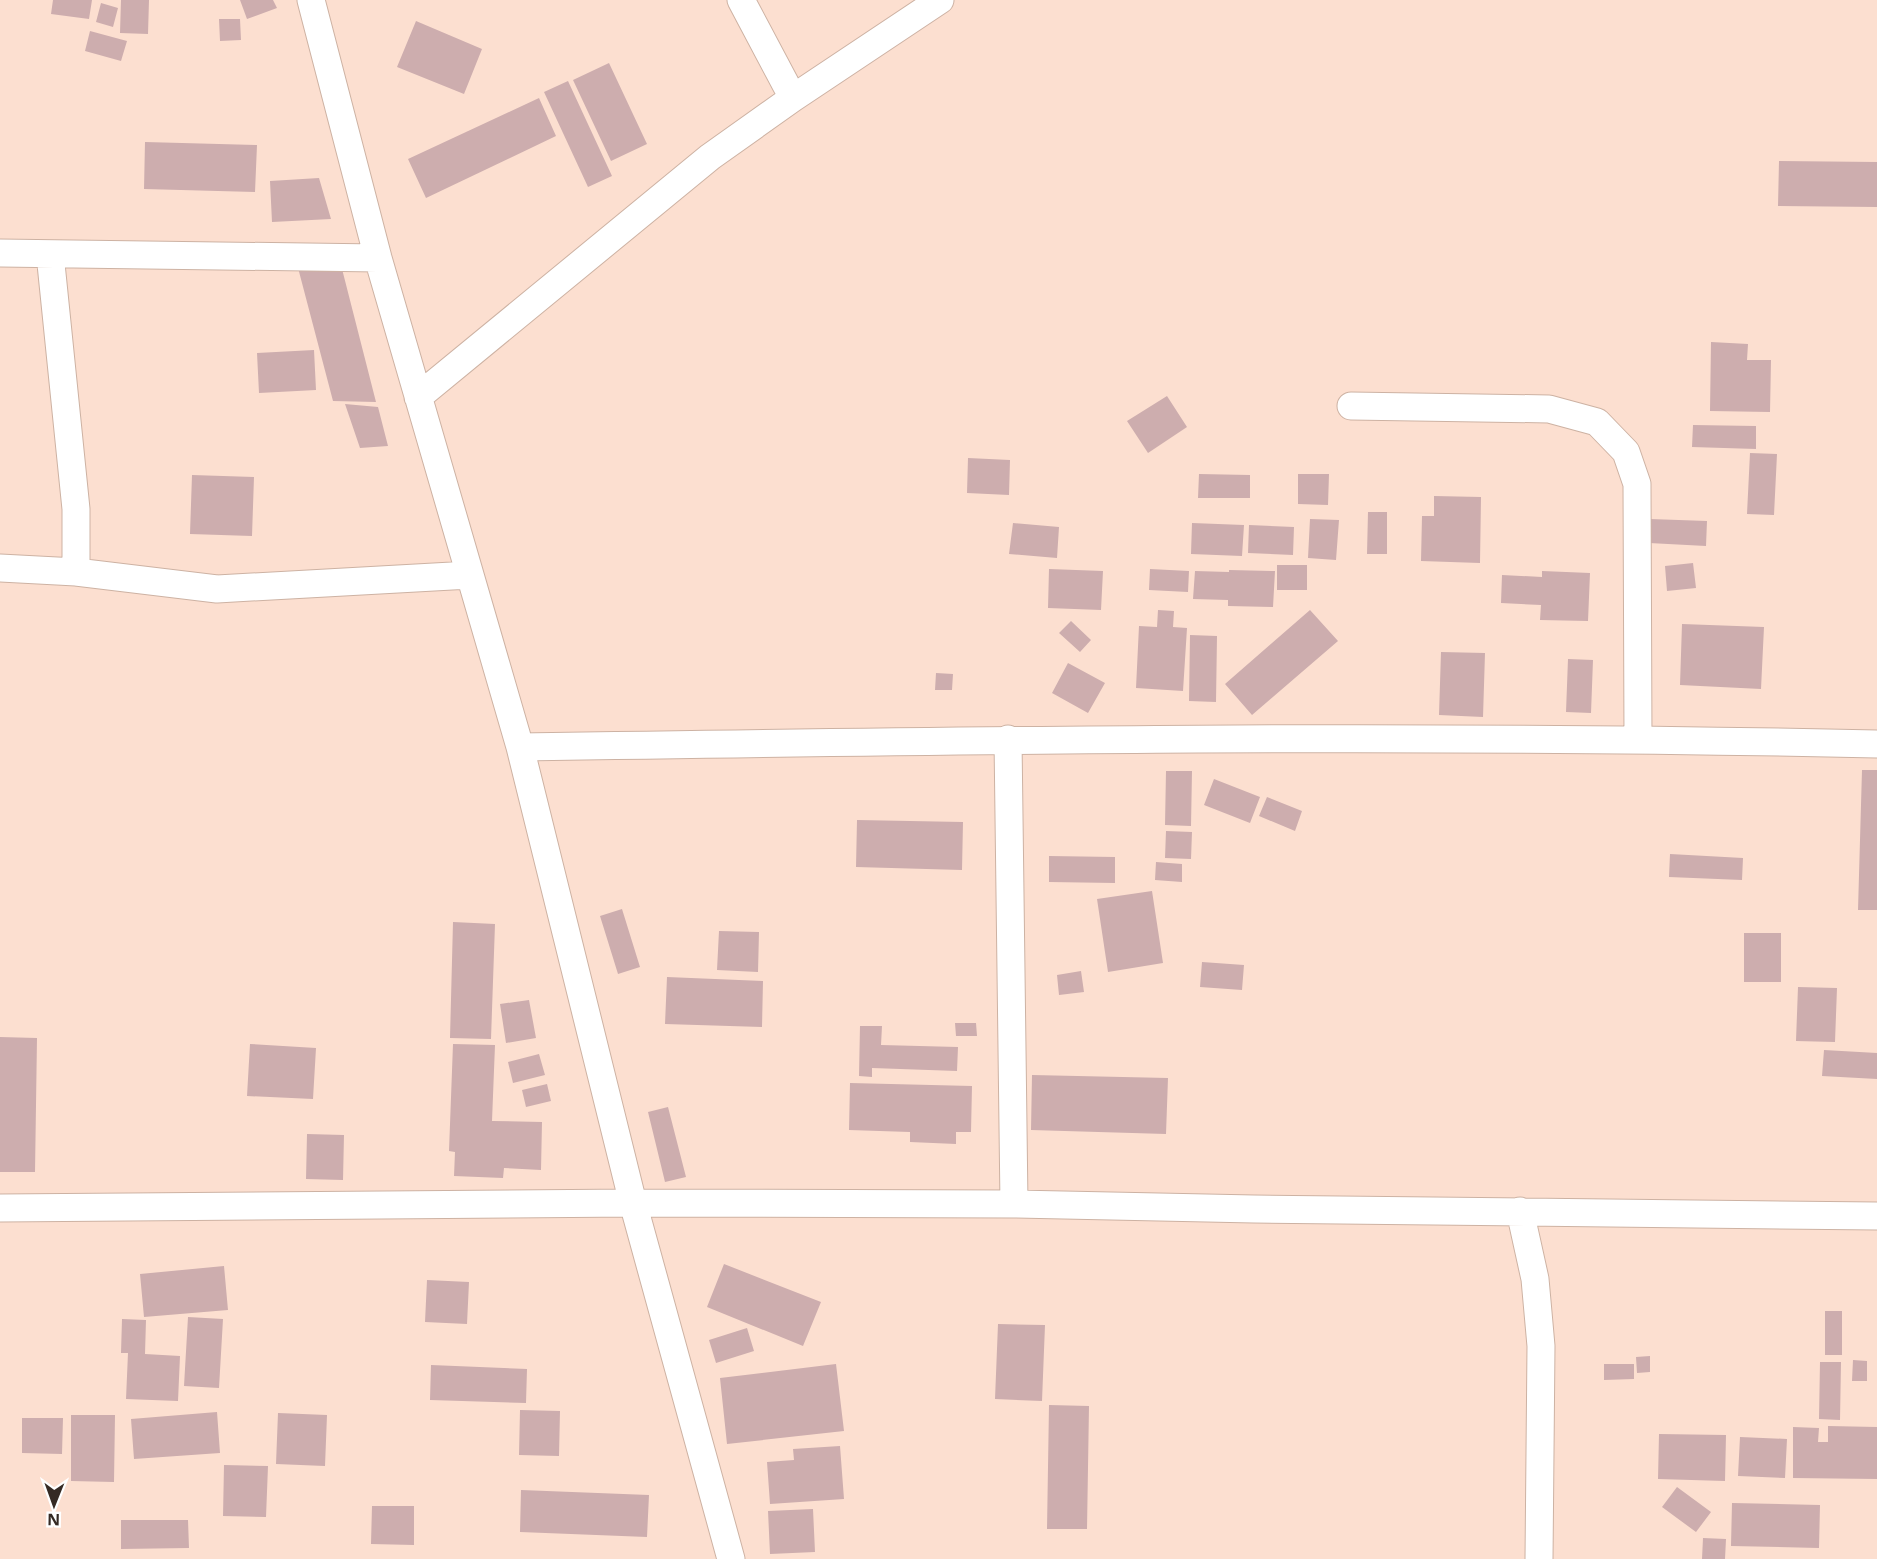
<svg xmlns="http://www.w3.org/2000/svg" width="1877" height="1559" font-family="'Open Sans',sans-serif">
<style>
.building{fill:#cdadae}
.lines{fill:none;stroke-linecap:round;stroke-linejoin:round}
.street-casing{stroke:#cdb2a3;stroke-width:29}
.street{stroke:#fff;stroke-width:27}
</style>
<rect width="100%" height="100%" fill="#fcdfd0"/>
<path class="building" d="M53,0h39l-3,19 -38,-5z
M121,0h28l-1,34 -28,-1z
M240,0h33l4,8 -30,11z
M101,3l17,5 -5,19 -17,-5z
M219,19h21l1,21 -21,1z
M416,21l66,28 -18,45 -67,-27z
M90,31l37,10 -6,20 -36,-10z
M609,63l38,81 -36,17 -38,-81z
M568,81l44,95 -24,11 -44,-95z
M539,98l17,38 -130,62 -18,-39z
M145,142l112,3 -2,47 -111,-3z
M1779,161l98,1v45l-99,-1z
M319,178l12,41 -59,3 -2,-41z
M297,264l44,1 35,137 -43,-1z
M1711,342l37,2 -1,16h24l-1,52 -60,-1z
M314,350l2,40 -57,3 -2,-40z
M1167,396l20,31 -39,26 -21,-32z
M345,404l33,3 10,39 -28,2z
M1693,425l63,1v23l-64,-2z
M1750,453l27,1 -3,61 -27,-1z
M968,458l42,2 -1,35 -42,-2z
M1199,474l51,1v23h-52z
M1298,474h31l-1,31 -30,-1z
M192,475l62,2 -2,59 -62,-2z
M1434,496l47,1 -1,66 -59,-2 1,-45h12z
M1368,512h19v42h-20z
M1310,519l29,1 -3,40 -28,-2z
M1650,519l57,2 -1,25 -57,-3z
M1013,523l46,4 -2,31 -48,-4z
M1192,523l52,2 -2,31 -51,-2z
M1249,525l45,2 -1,28 -45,-2z
M1693,563l3,25 -29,3 -2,-25z
M1277,565h30v25h-30z
M1049,569l54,2 -2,39 -53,-2z
M1150,569l39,2 -1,21 -39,-2z
M1229,570l46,1 -2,36 -45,-1v-6l-35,-1 2,-28 34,1z
M1542,571l48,2 -2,48 -48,-1 1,-15 -40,-2 1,-28 40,2z
M1158,610l16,1 -1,16 14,1 -4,63 -47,-3 3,-62 18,1z
M1310,610l28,31 -86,74 -27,-31z
M1071,621l20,19 -11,12 -21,-19z
M1682,624l82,3 -3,62 -81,-4z
M1190,635l27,1 -1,66 -27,-1z
M1441,652l44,1 -2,64 -44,-2z
M1568,659l25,1 -2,53 -25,-1z
M1068,663l37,20 -17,30 -36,-20z
M936,673l17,1 -1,16h-17z
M1862,770h15v140h-19z
M1166,771h26l-1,55 -26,-1z
M1214,779l46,18 -10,26 -46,-18z
M1267,797l35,14 -7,20 -36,-15z
M857,820l106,2 -1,48 -106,-3z
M1166,831l26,1 -1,27 -26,-1z
M1670,854l73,4 -1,22 -73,-3z
M1049,856l66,1v26l-66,-1z
M1156,862l26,2v18l-27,-2z
M1152,891l11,72 -55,9 -11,-73z
M622,909l18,58 -22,7 -18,-58z
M453,922l42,2 -4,115 -41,-1z
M719,931l40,1 -1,40 -41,-2z
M1744,933h37v49h-37z
M1202,962l42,3 -2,25 -42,-3z
M1081,971l3,21 -25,3 -2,-20z
M667,977l96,4 -1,46 -97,-3z
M1798,987l39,1 -2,54 -39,-1z
M529,1000l7,38 -30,5 -6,-39z
M955,1023h21l1,13h-21z
M860,1026h22l-1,19 77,2 -1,24 -85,-3v9l-13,-1z
M0,1037l37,1 -2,134h-35z
M250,1044l66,4 -3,51 -66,-3z
M453,1044l42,1 -3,76 50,1 -1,48 -37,-2 -1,10 -49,-2 1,-24 -6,-1z
M1824,1050l53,3v26l-55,-3z
M539,1054l6,21 -32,8 -5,-21z
M1032,1075l136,3 -2,56 -135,-4z
M850,1083l122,3 -1,46h-15v12l-46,-2v-10l-61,-2z
M547,1084l4,17 -25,6 -4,-17z
M668,1107l18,70 -21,5 -17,-70z
M307,1134l37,1 -1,45 -37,-1z
M724,1264l97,38 -18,44 -96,-39z
M224,1266l4,44 -84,7 -4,-43z
M427,1280l42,2 -2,42 -42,-2z
M1825,1311h17v44h-17z
M188,1317l35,2 -4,69 -35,-2z
M122,1319l24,1 -1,34 35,2 -2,45 -52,-2 2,-46h-7z
M998,1324l47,1 -3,76 -47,-2z
M747,1328l7,23 -38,12 -7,-23z
M1650,1356v16l-13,1 -1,-16z
M1853,1360l14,1v20h-15z
M1820,1362h21l-1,58 -21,-1z
M836,1364l8,67 -117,13 -7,-66z
M1604,1364h30v15l-30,1z
M431,1365l96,4 -1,34 -96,-3z
M1049,1405l40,1 -2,123h-40z
M520,1410l40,1 -1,45 -40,-1z
M217,1412l3,41 -86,6 -3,-40z
M278,1413l49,2 -2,51 -49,-2z
M71,1415h44l-1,67 -43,-1z
M22,1418h41l-1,36 -40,-1z
M1828,1426l49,1v52l-84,-1v-51l26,1 -1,14h10z
M1659,1434l67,1 -1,46 -67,-2z
M1740,1437l47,2 -2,39 -47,-2z
M840,1446l4,53 -74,5 -3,-42 27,-2 -1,-11z
M224,1465l44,1 -2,51 -43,-1z
M1677,1487l34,25 -15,20 -34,-25z
M521,1490l128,5 -2,42 -127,-5z
M1732,1503l88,2 -1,43 -88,-2z
M372,1506h42v39l-43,-1z
M813,1509l2,43 -45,2 -2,-43z
M121,1520h67l1,28 -68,1z
M1703,1538l23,1 -1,20h-23z"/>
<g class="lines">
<g class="street-casing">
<path id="street" d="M311,0l67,258 142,489 113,456 98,356
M741,0l52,98
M0,253l378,5
M50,254l26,255v63l141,17 253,-14
M418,397l292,-240 83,-59 147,-98
M1351,406l198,3 48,13 29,30 11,32 1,255
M0,568l76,4
M1008,739l6,465
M520,747c452,-7 905,-13 1357,-3
M0,1208l633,-5 381,1 240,5 623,7
M1520,1211l15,68 6,67 -2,213"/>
</g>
<use href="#street" class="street"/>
</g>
<g transform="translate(54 1505) rotate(181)" stroke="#ffffff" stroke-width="4.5" paint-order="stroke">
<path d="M0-4.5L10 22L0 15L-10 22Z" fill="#352a24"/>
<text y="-9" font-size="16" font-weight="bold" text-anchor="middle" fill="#352a24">N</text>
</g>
</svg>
